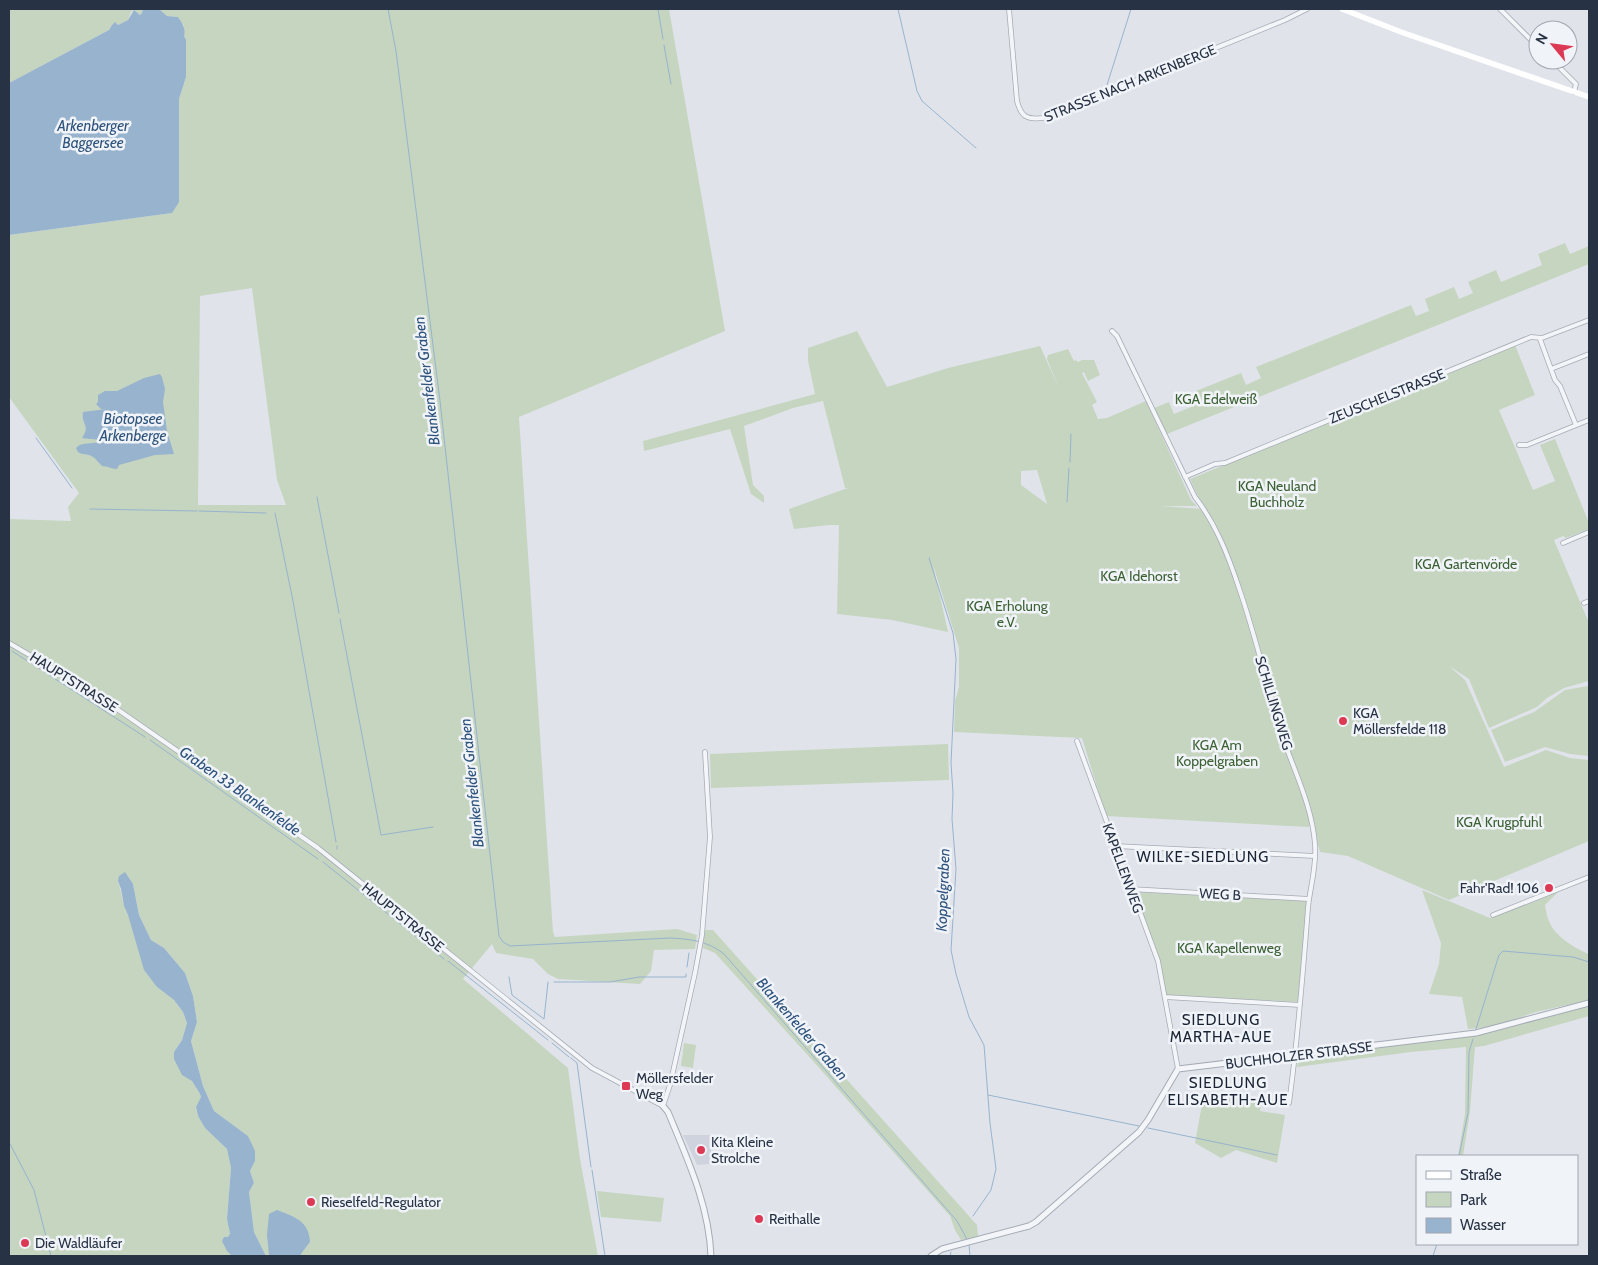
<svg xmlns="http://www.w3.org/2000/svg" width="1598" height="1265" font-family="Cabin,sans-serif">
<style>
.built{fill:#ced3dd}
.green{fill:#c6d5c0;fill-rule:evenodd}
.water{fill:#97b3ce}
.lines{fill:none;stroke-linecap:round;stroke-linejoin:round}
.stream{stroke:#97b3ce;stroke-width:1}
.minor-casing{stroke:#a5abb5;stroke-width:5.5}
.tertiary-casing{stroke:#a5abb5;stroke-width:7}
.minor{stroke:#f3f5f8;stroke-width:4}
.tertiary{stroke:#f3f5f8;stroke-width:5}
.secondary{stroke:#fff;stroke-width:5.5}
.poi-dot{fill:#dc3955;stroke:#f0f3f8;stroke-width:2}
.labels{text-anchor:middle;stroke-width:5;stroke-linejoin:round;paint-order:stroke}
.street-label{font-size:14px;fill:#273244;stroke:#f0f3f8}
.park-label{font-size:14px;fill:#3c6133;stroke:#f0f3f8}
.poi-label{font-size:14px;fill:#273244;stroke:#f0f3f8;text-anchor:start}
.water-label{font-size:15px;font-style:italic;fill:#2d527c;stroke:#f0f3f8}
.neighbourhood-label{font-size:15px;letter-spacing:1px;fill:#192334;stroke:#f0f3f8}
</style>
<rect width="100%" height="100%" fill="#e0e4ea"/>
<path class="built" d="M683,1135h28v29l-14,1z"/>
<path class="green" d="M9,9h134l-1,4 -2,2 -6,-5 -3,2 -3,8 -10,5 -3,-2 -3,2 -3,5 -100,53z
M159,9h510l56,322 -206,86 34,515 2,5 122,-8 20,6 -2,14 -41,1 -3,21 -11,13 -82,-5 -10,-5 -15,-15 -37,-6 -4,-9 -29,35 105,89 12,91 18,97h-297v-2l9,-12 -44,14 -12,-24 -5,-40 5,-9 -4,-12 5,-10 -7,-25 -34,-25 -11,-25 -12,-45 6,-19 -4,-26 -8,-23 -21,-25 -13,-8 -12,-25 -6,-31 -15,-3c4,12 4,23 10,34l29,72 17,13 9,12 4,11 -5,17 -8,12 26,42 1,3 -5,11 2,8 7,12 22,21 4,19 -4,51 3,15 -3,17 5,5h-223v-737l62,2 -3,-14 11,-14 -70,-96v-162l163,-22 7,-114 7,-22v-37l-2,-4v-10l-6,-9 -11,-1zM252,288l25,192 9,25h-88l2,-209z
M1565,243l5,11 19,-8v18l-422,170 -13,-26 15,-6 5,12 27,-11 -5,-12 45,-18 5,12 15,-7 -5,-11 155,-62 5,11 13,-5 -4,-12 29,-12 5,12 14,-6 -5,-11 28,-12 5,12 41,-17 -4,-11z
M857,331l30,56 61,-19 92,-22 19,42 -12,-29 1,-4 20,-6 6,12 2,-1 2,2 4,-2h12l6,15 -12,6 -4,-9 -2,1 15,29 -5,3 6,14 9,-1 39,-17 45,99 6,6h-37l44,3 -14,-30 325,-134 20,50 -36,15 34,80 22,-9 -15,-36 15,-6 34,84v6l-23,9 -3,-2 -9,4 35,83v58l-25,7 -17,10 -10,9 -48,21 -20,-49 -20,-13 16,14 39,87 42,-17 24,8 19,2v81l-140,59 -101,-44 -28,-4 -9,-34 -2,9 -203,-11 -24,-78 -128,-6 1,-31 4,-14v-39l-26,-83 15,67 -56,-12 -55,-6 2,-89h-10l-35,4 -5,-20 56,-20h3l-3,-1 -22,-87 -30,7 -49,18 9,59 11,11v7l-13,-9 -21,-65 -86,22 -1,-10 172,-47 -7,-33v-13zM1037,470l10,34 -26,-19v-14z
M1588,686h1v70l-19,-2 -25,-7 -40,15 -14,-32 43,-18 31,-22z
M948,744l1,36 -238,8 -1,-34z
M1422,890l68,28 68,-26 -13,13c1,5 2,12 4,16 5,15 27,28 40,33v46l-53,12 -45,15 -23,2 -6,-32 -33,-3 10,-30 2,-21z
M1134,892l173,9 -9,101 -133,-7 -7,-40z
M705,930h8l264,295 1,12 -17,3 -6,-10 -5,-14 -137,-155 -98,-108 -12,-5z
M1589,1005v11l-105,30 -9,1 -5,64 -7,45h-5l7,-42 1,-67 -55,5 -114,15 2,-10 177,-23z
M684,1043l12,2 -3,23 -12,-2z
M1204,1093l58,7 -2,11 25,4 -8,48 -41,-13 -15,8 -26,-15z
M597,1191l67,7 -3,24 -60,-5z"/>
<path class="water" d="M143,9h16l8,7 11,1c4,6 8,11 6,19l2,4v37l-7,22v103l-7,11 -163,22v-152l100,-53 3,-5 3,-3 3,3 10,-5 6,-10 6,5 2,-2z
M160,374l2,3 3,12 -2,13 4,29 7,23 -19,1 -36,10 -2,4c-6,0 -9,-3 -15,-3 -3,-3 -6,-7 -9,-9 -7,-5 -14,0 -17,-9 6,-7 17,-3 24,-7 -5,-3 -12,-1 -18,-3 9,-14 -1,-12 1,-26l23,-3h-5l-5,-5 2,-2v-7l7,-4h12l27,-13z
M125,872l8,12 6,31 12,25 13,8 21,25 8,23 4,26 -6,19 12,45 11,25 34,25 7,15v10l-5,10 4,12 -5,9 5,40 12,24h-34l-5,-5 -5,-10 2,-4h4l2,-3 -3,-15 4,-51 -4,-19 -22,-21 -7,-12 -2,-9 5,-10 -1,-3 -8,-13 -10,-6 -8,-16v-7l8,-12 5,-17 -4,-11 -9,-12 -17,-13 -13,-17 -16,-55 -4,-9 -3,-17 -3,-8 1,-5z
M277,1210c18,7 32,11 33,32l-9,12v2h-31l-1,-1 -2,-20 2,-21z"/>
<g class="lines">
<path class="stream" d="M388,9l8,42 44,350 59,535 4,6 7,4 160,-8c20,1 38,3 54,16l233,267 11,20
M658,9l5,30
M898,9l19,82 5,10 54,47
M664,45l7,39
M1107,85l24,-76
M36,438l36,50
M1070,462l1,-28
M317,497l22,116
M1067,502l2,-34
M90,509l107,2
M199,511l67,2
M275,513l18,88 43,241
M929,558l24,75 3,26 -5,104 2,30 -1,26 4,50 -5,81 5,24 13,43 15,28 6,78 6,46 -5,21 -18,26
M340,619l41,216 52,-8
M12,651l133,86
M150,740l168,119
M337,846v3
M323,862l121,97
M448,961l100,79
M687,967l2,-14
M509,977l3,18 32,24 4,-37
M554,982h56l29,-5h47v-3
M1476,1029l23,-74 4,-4 70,6 16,5
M552,1043l17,14
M571,1058l6,5 14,104
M988,1095l151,31
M1148,1128l129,27
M9,1142l25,48 17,66
M1459,1156l9,-43 1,-61 4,-13
M592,1170l13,86
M969,1245l1,11
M950,1256l1,-4
M1433,1256l4,-12"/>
<g class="minor-casing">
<path id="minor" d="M1009,9l8,92c4,15 9,19 26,17l242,-98 22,-11
M1500,9l38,38
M1552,60l24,24 -2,8
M1112,331l5,5 78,161c21,27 33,58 44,91 16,46 27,94 41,141 12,38 32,75 35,115 2,22 -5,43 -7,64 -5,65 -10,131 -19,195
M1540,339l15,41 5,6 16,39
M1551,369l38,-15
M1519,445h8l62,-25
M1185,477l30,-13 10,-1 306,-126 11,1 47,-18
M1563,543l26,-11
M1584,603l5,-2
M9,643l79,46 230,159 274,220 71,38 7,-21 25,-112 7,-38 8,-98 -5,-85
M1077,741l81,220 20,108
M1115,846l200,10
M1130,889l179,10
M1493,915l96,-38
M1165,997l135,8"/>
</g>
<g class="tertiary-casing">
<path id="tertiary" d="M663,1106l5,6c19,46 41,93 43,144
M931,1256l11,-7 87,-23 7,-4 103,-90 9,-12 30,-51 298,-36 113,-30"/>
</g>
<use href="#minor" class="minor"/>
<use href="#tertiary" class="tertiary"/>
<path class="secondary" d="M1342,9l59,23 188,65"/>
</g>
<g class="poi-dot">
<circle cx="1343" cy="721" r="5"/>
<circle cx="1549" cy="888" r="5"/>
<rect x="621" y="1081" width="10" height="10" rx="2.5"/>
<circle cx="701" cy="1150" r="5"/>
<circle cx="311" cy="1202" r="5"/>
<circle cx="759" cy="1219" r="5"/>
<circle cx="25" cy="1243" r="5"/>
</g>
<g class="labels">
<g class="street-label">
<text transform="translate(1130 83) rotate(-22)" y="5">STRASSE NACH ARKENBERGE</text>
<text transform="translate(1387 396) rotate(-22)" y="5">ZEUSCHELSTRASSE</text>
<text transform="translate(74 682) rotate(32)" y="5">HAUPTSTRASSE</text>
<text transform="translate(1274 703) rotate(73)" y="5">SCHILLINGWEG</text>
<text transform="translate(1123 868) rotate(70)" y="5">KAPELLENWEG</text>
<text transform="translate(1220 894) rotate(3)" y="5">WEG B</text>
<text transform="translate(403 917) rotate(39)" y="5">HAUPTSTRASSE</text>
<text transform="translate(1299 1055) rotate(-7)" y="5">BUCHHOLZER STRASSE</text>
</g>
<g class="park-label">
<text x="1216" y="404">KGA Edelweiß</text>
<text x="1277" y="491">KGA Neuland<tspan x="1277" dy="16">Buchholz</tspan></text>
<text x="1466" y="569">KGA Gartenvörde</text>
<text x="1139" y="581">KGA Idehorst</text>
<text x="1007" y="611">KGA Erholung<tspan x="1007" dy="16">e.V.</tspan></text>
<text x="1217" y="750">KGA Am<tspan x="1217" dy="16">Koppelgraben</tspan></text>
<text x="1499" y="827">KGA Krugpfuhl</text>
<text x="1229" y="953">KGA Kapellenweg</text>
</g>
<g class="poi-label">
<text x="1353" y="718">KGA<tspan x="1353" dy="16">Möllersfelde 118</tspan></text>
<text x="1539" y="893" text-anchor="end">Fahr'Rad! 106</text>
<text x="636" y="1083">Möllersfelder<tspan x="636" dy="16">Weg</tspan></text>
<text x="711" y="1147">Kita Kleine<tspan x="711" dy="16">Strolche</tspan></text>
<text x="321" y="1207">Rieselfeld-Regulator</text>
<text x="769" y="1224">Reithalle</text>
<text x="35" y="1248">Die Waldläufer</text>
</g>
<g class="water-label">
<text x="93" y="131">Arkenberger<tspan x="93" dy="17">Baggersee</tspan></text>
<text transform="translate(427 381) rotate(-97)" y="5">Blankenfelder Graben</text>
<text x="133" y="424">Biotopsee<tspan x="133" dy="17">Arkenberge</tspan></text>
<text transform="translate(472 783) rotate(-96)" y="5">Blankenfelder Graben</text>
<text transform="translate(240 791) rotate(35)" y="5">Graben 33 Blankenfelde</text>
<text transform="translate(943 890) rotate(-88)" y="5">Koppelgraben</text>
<text transform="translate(802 1029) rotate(49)" y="5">Blankenfelder Graben</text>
</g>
<g class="neighbourhood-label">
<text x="1203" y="862">WILKE-SIEDLUNG</text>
<text x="1221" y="1025">SIEDLUNG<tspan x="1221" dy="17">MARTHA-AUE</tspan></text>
<text x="1228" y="1088">SIEDLUNG<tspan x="1228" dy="17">ELISABETH-AUE</tspan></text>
</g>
</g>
<rect width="1598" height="1265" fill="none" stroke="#273244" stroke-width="20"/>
<rect x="1416" y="1155" width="162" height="90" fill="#f0f3f8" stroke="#a0a6b0"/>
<rect x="1426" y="1171" width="25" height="8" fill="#ffffff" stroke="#a0a6b0"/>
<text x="1460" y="1180" font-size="15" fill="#273244">Straße</text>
<rect x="1426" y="1192" width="25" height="15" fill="#c6d5c0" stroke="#a0a6b0"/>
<text x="1460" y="1205" font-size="15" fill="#273244">Park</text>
<rect x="1426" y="1218" width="25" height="15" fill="#97b3ce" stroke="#a0a6b0"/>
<text x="1460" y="1230" font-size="15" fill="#273244">Wasser</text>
<g transform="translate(1553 45) rotate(299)"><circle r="24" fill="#f0f3f8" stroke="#a0a6b0"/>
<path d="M0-4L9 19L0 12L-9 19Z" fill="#dc3955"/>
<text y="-8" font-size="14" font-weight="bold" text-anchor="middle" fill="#273244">N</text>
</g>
</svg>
